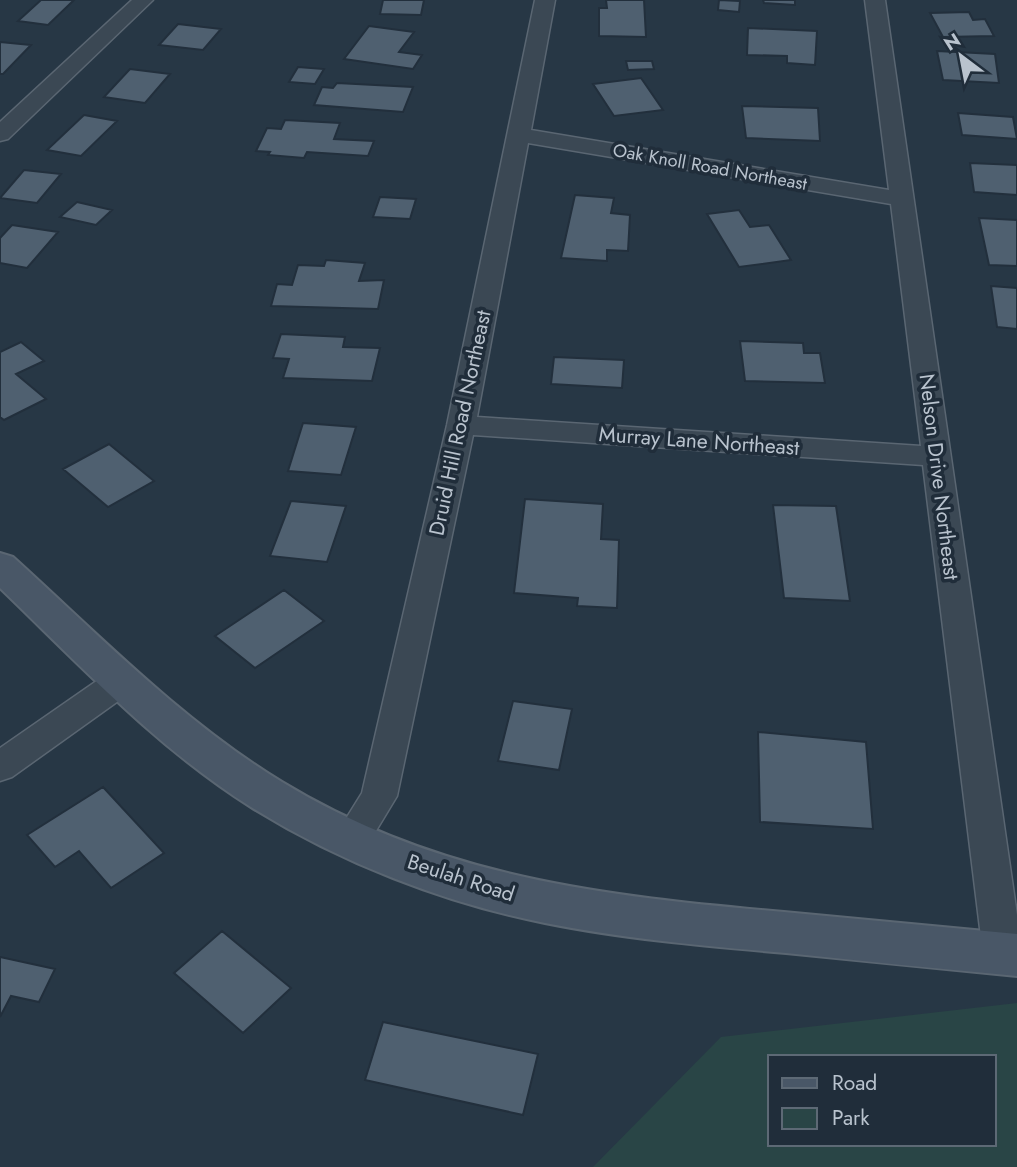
<svg xmlns="http://www.w3.org/2000/svg" width="1017" height="1167" font-family="Jost,sans-serif">
<style>
.green{fill:#294546;fill-rule:evenodd}
.building{fill:#4f6070;stroke:#222f3c;stroke-width:2}
.lines{fill:none;stroke-linecap:round;stroke-linejoin:round}
.minor-casing{stroke:#5a6672;stroke-width:3}
.secondary-casing{stroke:#5a6672;stroke-width:4}
.minor{fill:#3b4854;fill-rule:evenodd}
.secondary{fill:#495767;fill-rule:evenodd}
.labels{text-anchor:middle;stroke-width:7;stroke-linejoin:round;paint-order:stroke}
.far-street-label{font-size:18px;fill:#b9c3ce;stroke:#202d3a}
.street-label{font-size:21px;fill:#b9c3ce;stroke:#202d3a}
</style>
<rect width="100%" height="100%" fill="#273745"/>
<path class="green" d="M1017,1003v164h-424l128,-130zM770,1057h224v87h-224z"/>
<path class="building" d="M41,0h33l-26,25 -30,-4z
M383,0h41l-3,15 -41,-1z
M606,0h38l2,37 -47,-1v-28h8z
M719,0l21,1 -1,11 -21,-2z
M763,0h32v5l-31,-2z
M969,12l4,8 12,-1 9,17 -51,1 -13,-24z
M178,24l43,5 -18,21 -44,-5z
M369,26l45,6 -15,20 23,3 -9,14 -69,-10z
M748,28l69,3 -2,34 -28,-2v-7l-40,-1z
M0,42l31,3 -28,29h-3z
M937,51l58,3 4,29 -56,-3z
M626,61h26l2,8 -26,1z
M298,67l26,2 -9,15 -26,-2z
M130,69l40,5 -25,29 -41,-6z
M641,78l22,32 -49,6 -21,-32z
M337,83l76,4 -10,25 -89,-7 8,-18 11,1z
M742,106l76,2 2,33 -74,-3z
M958,113l55,4 4,22 -55,-4z
M84,115l33,6 -36,35 -34,-6z
M285,120l55,3 -6,16 40,2 -6,15 -61,-4 -3,6 -36,-3 2,-3 -14,-1 11,-23 14,1z
M970,163l47,2v30l-43,-3z
M24,170l37,4 -24,29 -37,-5z
M575,195l39,3 -3,15 19,2 -2,36 -21,-1v11l-46,-3z
M380,197l36,2 -6,20 -37,-2z
M77,202l35,8 -16,15 -36,-8z
M739,210l11,17 19,-2 22,35 -52,7 -32,-53z
M979,218l38,2v46l-28,-1z
M12,225l46,7 -31,36 -27,-5v-25z
M326,260l39,3 -6,18 25,-1 -6,29 -107,-3 6,-22 15,1 6,-20 26,1z
M991,286l26,2v41l-20,-2z
M281,334l64,3 -2,10 37,1 -8,33 -89,-3 6,-19 -16,-1z
M740,341l63,2 1,10h16l5,30 -80,-2z
M21,342l23,19 -28,13 30,25 -42,21 -4,-3v-65z
M554,357l70,3 -2,28 -71,-4z
M303,423l53,4 -15,48 -53,-4z
M109,444l45,37 -46,26 -45,-38z
M525,499l78,5 -2,35 18,1 -2,68 -40,-2 1,-8 -64,-5z
M291,501l55,5 -19,56 -57,-6z
M773,505l63,1 14,95 -66,-3z
M284,590l40,31 -69,47 -40,-32z
M513,701l59,8 -13,61 -61,-9z
M758,732l108,10 7,87 -113,-7z
M103,787l61,66 -53,35 -32,-37 -24,16 -28,-32z
M222,931l69,57 -48,45 -69,-60z
M0,957l55,12 -16,33 -28,-6 -11,21z
M383,1022l155,32 -15,61 -158,-35z"/>
<g class="lines">
<g class="minor-casing">
<path id="minor" d="M132,0h21l-145,139 -8,2v-19z
M535,0h20l-24,130 358,60 -24,-190h20l132,915v50l-14,5 -14,-5 -6,-12 -60,-488 -450,-30 -76,361 -32,53 -13,4 -13,-4 -5,-11 28,-45 85,-368zM528,143l363,61 30,242 -444,-29z
M123,667l12,4 5,9 -5,9 -123,88 -12,4v-33l111,-77z"/>
</g>
<g class="secondary-casing">
<path id="secondary" d="M0,553l13,4c86,78 169,164 269,225 158,96 322,114 502,130 78,7 155,15 233,22v42c-77,-7 -154,-15 -231,-23 -81,-7 -162,-14 -241,-30 -101,-20 -206,-61 -294,-116 -94,-59 -171,-142 -251,-219z"/>
</g>
<use href="#minor" class="minor"/>
<use href="#secondary" class="secondary"/>
</g>
<g class="labels">
<g class="far-street-label">
<text transform="translate(710 167) rotate(10)" y="6">Oak Knoll Road Northeast</text>
</g>
<g class="street-label">
<text transform="translate(460 423) rotate(-78)" y="7">Druid Hill Road Northeast</text>
<text transform="translate(699 441) rotate(4)" y="7">Murray Lane Northeast</text>
<text transform="translate(939 477) rotate(83)" y="7">Nelson Drive Northeast</text>
<text transform="translate(461 878) rotate(18)" y="7">Beulah Road</text>
</g>
</g>
<rect x="768" y="1055" width="228" height="91" fill="#202d3a" stroke="#5d6975" stroke-width="2"/>
<rect x="782" y="1078" width="35" height="10" fill="#495767" stroke="#5d6975" stroke-width="2"/>
<text x="832" y="1090" font-size="21" fill="#b9c3ce">Road</text>
<rect x="782" y="1108" width="35" height="21" fill="#294546" stroke="#5d6975" stroke-width="2"/>
<text x="832" y="1125" font-size="21" fill="#b9c3ce">Park</text>
<g transform="translate(961 56) rotate(328)" stroke="#202d3a" stroke-width="5" paint-order="stroke">
<path d="M0-5L12 26L0 18L-12 26Z" fill="#b9c3ce"/>
<text y="-10" font-size="19" font-weight="bold" text-anchor="middle" fill="#b9c3ce">N</text>
</g>
</svg>
